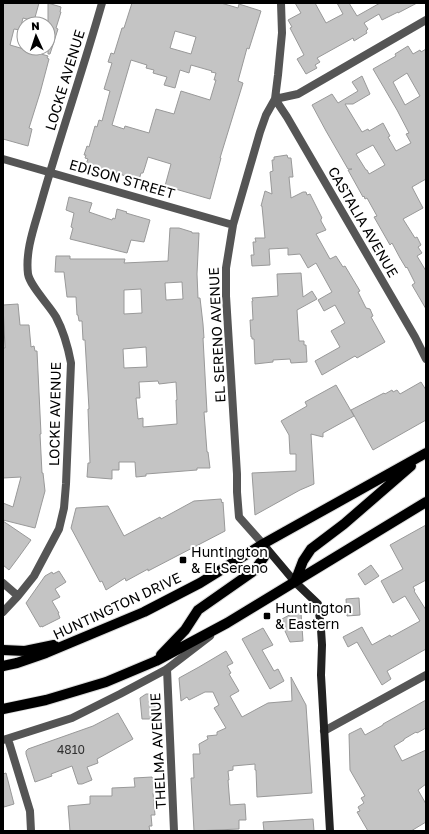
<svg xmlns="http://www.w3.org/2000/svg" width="429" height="834" font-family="'Golos Text',sans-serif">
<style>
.building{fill:#c4c4c4;stroke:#999;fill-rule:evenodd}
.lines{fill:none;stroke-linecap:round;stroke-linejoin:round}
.primary-casing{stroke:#dbdbdb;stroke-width:12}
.minor{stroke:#555;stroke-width:8}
.secondary{stroke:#222;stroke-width:8}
.primary{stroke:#000;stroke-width:10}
.poi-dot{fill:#000;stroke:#fff;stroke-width:1.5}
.labels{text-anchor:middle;stroke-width:4;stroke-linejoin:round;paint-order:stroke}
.number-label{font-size:12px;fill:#313131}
.street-label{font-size:14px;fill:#000;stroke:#fff}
.poi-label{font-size:14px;fill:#000;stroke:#fff;text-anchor:start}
</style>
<rect width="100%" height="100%" fill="#fff"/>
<path class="building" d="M3,3h36l-5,18 -11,-3 -3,12 -6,-1 -4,16 38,11 -1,2 2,1 -9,34 -11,35 3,1 -4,17 -25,-7z
M48,3l13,4 -1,5h1l-5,16 2,1 -8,25h-2z
M132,3h89l17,5 1,-4 22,7 -12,38 -2,-1 -9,33 5,2 -23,75h1l-11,41 -45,-13 6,-22 -23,-7 -3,10 -2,6h-2l-2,7 -53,-16 2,-5 -3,-1 1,-3h-2l3,-9 2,1 6,-21 2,1 2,-7 3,1 8,-30 -6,-2 8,-26 -4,-1 3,-9 3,1 8,-26h2zM175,31l21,6 -5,17 -21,-6zM131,60l16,5 -1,3 8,2 -1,3 14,4 -3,8 11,3 5,-18 9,3 2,-8 21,6 -1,1 5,1 -2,7h2l-6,20 -29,-9 -7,23 -18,-5 -7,24 -24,-7 -1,3 -12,-4z
M295,3h20l11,20 17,-9 -6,-11h12l8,13 23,-13h37l-19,10v-1l-16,8 -3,-6 -15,9 4,6 -2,2 1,2 -13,8 -1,-3 -36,20 3,4 -5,3 2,3 -11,6 -9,-15 7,-4 -14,-27 2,-1 -4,-7 13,-7z
M408,46l5,8 7,-4 1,2 5,-3v130l-14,8 11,21 -20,11 12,19 2,-1 4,8 -3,2 4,6 -5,3 9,15v38l-14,-24 3,-2 -8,-16 -1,1 -6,-10 -8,-15 -2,2 -16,-28 3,-1 -10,-18 -2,1 -1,-3 -1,1 -15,-27 4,-1h-4l-22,-38 -14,-26 20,-11 6,9 20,-12 -6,-9 10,-6 8,18 -17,10h-8l17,28 6,-3 1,2 14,-8 7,13 -2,1 8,14 15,-8 -5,-9 3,-1 -12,-23 -24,-41 23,-13 -1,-2zM407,73l13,23 -15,9 -12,-23zM373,145l12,20 -16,9 -2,-4h-1l-10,-16z
M287,155l1,3h3l2,19h-4l2,21 12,-6h3l1,3 3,-1 12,24 -1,1v2l5,9 -10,4 14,25 6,-3 7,11 2,-1 15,25 -2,1 8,16 4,1 3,7 -2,1 14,25 -28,16 -2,-2 -33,19 -7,-14 25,-14 -9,-16 14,-8 -10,-18 -11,6 -6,-11 14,-8 -16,-29 -8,5 -8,-14 -12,1v-7l-19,1 1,16 -18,1 -1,-11h3l-1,-13h3l-1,-4h10l-3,-32h-1l4,-15 7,3 -2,-22 3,-1 -1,-11h2v-3z
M69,197l23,6 -3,9 23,8 1,-2 2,1 2,-10 10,3 -1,1 24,7 -6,22 -13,-2 -4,13 -57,-14 3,-11 -2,-1 3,-14 -8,-3z
M170,228h9l13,4v1h7l-2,41 1,24h2l3,26 1,14h-1l4,74h-3l3,40h1l2,16h-13v2l-51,4v2l-10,1 -1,-15h-16v8h-7v9l-25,-2 1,-14h2l-2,-54h1l-4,-69h-2l-1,-19h-3l-1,-6h-1l-1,-18h-9l-3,-25h-9l1,-16h14v3h55l-1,4 44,-2zM182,282l1,17 -17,1 -1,-17zM141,289l1,24 -18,1v-24zM146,347l1,20 -23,1 -1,-19zM158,381l1,3 17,-2 1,18h-1l1,24 -34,3v-9l-5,1 -2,-21h4l-1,-16z
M301,273l2,24 9,-6 5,8 -20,11 2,31h5v4h2l1,17 -16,1 -1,-4 -17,1v2l-18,2 -1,-25h-2v-2h-1l-1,-17h3l-1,-19h1l-1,-3 26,-2 -1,-22z
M18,304l2,21h9l2,22 3,-1 1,5h2l4,83h-1l2,39h1l2,18 -10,37 -32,-8v-17l10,4 8,-30 -18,1v-130h2l-2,-43z
M421,382l5,8v30l-53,30 -22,-40 33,-17 1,1 7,-4 1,2 4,-2 3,4z
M336,385l18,31 -31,17v4l-12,-3 3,50 -14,6 -45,25 -3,-42 44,-2v-17h-6l-1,-19 -8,-14 26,-15 -2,-4z
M221,499l1,4 1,-1 2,29 -77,40v-2l-22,12 -1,-3 -19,12 -4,-9 -2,1 -29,-54 5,-20 32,-2 16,30 36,-19 1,2 33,-18z
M3,521l28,19 -13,18 -9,12 -6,-5z
M426,525v55l-13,7 2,3 -1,1 12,19v39l-39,22 4,8 -9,6 -25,-43 -9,5 -5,-10 19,-10 10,18 18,-10 1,2 29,-16 -15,-25 -12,7 -12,-22 22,-12 -13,-24z
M371,565l8,11 -14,9 -7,-11z
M59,571l7,11 -11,7 5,8 -8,4 7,12h-1l2,5 -18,9v-1l-2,1 -14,-24 19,-27 7,-4 1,2z
M359,598l1,17 -13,1 -1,-17z
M297,611l4,2 2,28 -13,1 -10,-22z
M263,628l10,17 -11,5 12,21 4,-2 6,12 -14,8 -28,-50z
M226,651l7,12 -6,3 4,7 -2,1 10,17 -9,5 12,21 26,-14 24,-2 -1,-24 15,28 6,88 -55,4 -1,-27h-1v-6l-22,2v4l-5,1 1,9h-1l2,25 15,-1 1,16h-7v9l-45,2 -3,-53h3l-1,-24h7l-1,-10 9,-5 -1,-3 10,-1v-3l9,-4 -12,-20 5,-3 -6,-13h-8l-16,8 -2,-3 -6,4 -2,-23 20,-11z
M146,694h8l2,25h-14l-2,-21z
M426,700v28l-9,5 -1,-1 -12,7v1l-10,6 8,15 24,-11v34l-8,6 8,14v18l-15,9h-43l-11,-19 3,-1 -2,-4 6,-4 -3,-5 4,-2 -15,-26 -1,-36 12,-6 4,7 18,-10v-1z
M118,713l15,26 -36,20 1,4 -11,4 5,13 -10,4h-4l-6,-18 -21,8 1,2 -17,6 -9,-28v-3l2,-2 65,-23z
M6,773l8,31 -10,3 -1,-5v-28z
M152,777v1h2l1,14 -2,1 2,22h-4l1,11h-3l1,5h-80l-2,-25 22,-2v-8h22v-8l23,-1 -1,-9z
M313,819l1,12h-50l-1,-9z"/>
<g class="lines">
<g class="primary-casing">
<path id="primary" d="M295,582l8,-21 8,-12 33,-25 67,-58
M3,650l22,1 29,-6
M161,655l24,-25 13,-20 57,-40 9,-13 -1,-13
M3,666l14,-3 29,-10 98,-41 56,-29 63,-39 163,-91
M3,709l43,-9 60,-18 50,-21 71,-38 199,-121"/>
</g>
<path class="minor" d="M275,99l12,18 128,220 11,22
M275,99l23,-5 128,-74
M3,159l230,66
M263,544l-24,-27 -2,-25v-18l-11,-178v-28l7,-43 27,-93 6,-17 9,-16 3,-24 4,-42 -1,-30
M3,583l15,13
M3,612l15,-16 16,-20 25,-47 5,-21 2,-24 5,-121c-3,-16 -7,-31 -15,-46 -7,-12 -26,-31 -28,-43 -3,-24 7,-49 13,-71 19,-67 42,-133 61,-200
M167,669l7,162
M324,731l102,-56
M8,739l22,72 1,20
M3,740l69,-22 48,-24 47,-25 43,-33"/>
<path class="secondary" d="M263,544l32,38 23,22 3,25 1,16 -1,30 9,156"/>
<use href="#primary" class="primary"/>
</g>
<g class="poi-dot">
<rect x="179" y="556" width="8" height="8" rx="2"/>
<rect x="263" y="612" width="8" height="8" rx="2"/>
</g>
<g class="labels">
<g class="number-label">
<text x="71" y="754">4810</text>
</g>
<g class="street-label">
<text transform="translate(65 80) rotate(-73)" y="5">LOCKE AVENUE</text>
<text transform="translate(122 179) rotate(16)" y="5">EDISON STREET</text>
<text transform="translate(363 222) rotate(60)" y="5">CASTALIA AVENUE</text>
<text transform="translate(217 335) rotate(-93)" y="5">EL SERENO AVENUE</text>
<text transform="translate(55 414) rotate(-89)" y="5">LOCKE AVENUE</text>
<text transform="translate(117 606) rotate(-25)" y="5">HUNTINGTON DRIVE</text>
<text transform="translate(158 751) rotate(-93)" y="5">THELMA AVENUE</text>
</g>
<g class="poi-label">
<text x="191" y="557">Huntington<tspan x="191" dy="16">&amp; El Sereno</tspan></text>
<text x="275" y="613">Huntington<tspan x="275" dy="16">&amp; Eastern</tspan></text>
</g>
</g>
<rect width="429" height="834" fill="none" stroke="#000000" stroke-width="8"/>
<g transform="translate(36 36) rotate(357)"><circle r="19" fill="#ffffff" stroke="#999999"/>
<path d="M0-3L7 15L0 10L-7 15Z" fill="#000000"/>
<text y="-6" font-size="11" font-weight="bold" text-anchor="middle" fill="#000000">N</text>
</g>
</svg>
